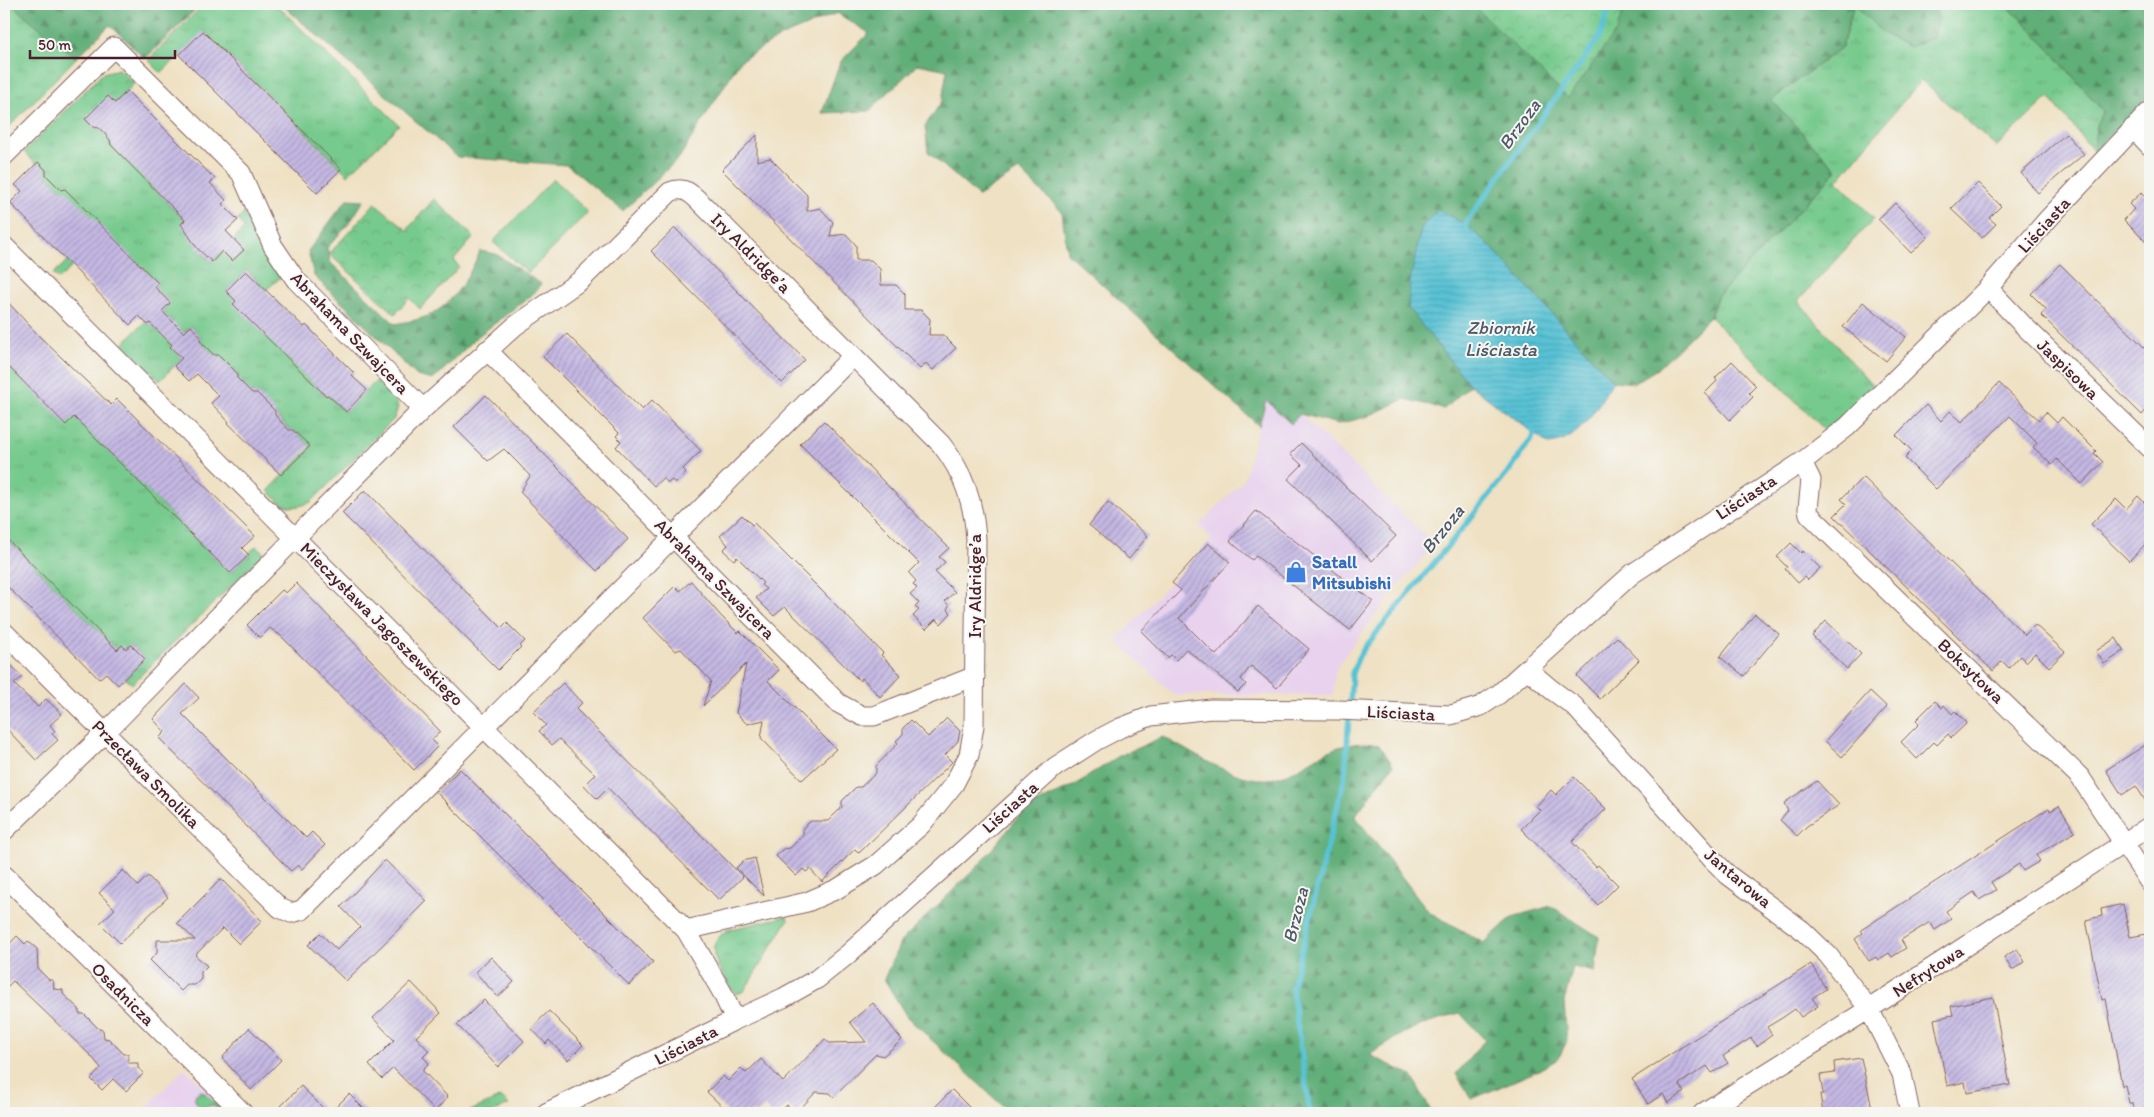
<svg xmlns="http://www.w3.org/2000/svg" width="2154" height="1117" font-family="Itim,sans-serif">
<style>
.built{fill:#e8d2ee}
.grass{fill:url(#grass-tufts);stroke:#60745c}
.forest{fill:url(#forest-firs);stroke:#566652}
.park{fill:url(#park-crowns);stroke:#60745c}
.pitch{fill:#77ca8d;stroke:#60745c}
.water{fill:url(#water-rules);stroke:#517080}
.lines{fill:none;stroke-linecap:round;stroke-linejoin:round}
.stream{stroke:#58c2d4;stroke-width:5.5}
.building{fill:url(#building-hatch)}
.minor-casing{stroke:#846360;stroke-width:21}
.minor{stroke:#fff;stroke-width:19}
.labels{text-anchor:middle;stroke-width:4;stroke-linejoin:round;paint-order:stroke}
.street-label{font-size:18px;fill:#4a1f2b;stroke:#f6f6f2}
.shop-label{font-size:18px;font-weight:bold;fill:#366cbe;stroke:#f6f6f2;text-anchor:start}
.water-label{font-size:19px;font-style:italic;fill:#4f5866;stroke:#f6f6f2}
</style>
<defs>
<pattern id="grass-tufts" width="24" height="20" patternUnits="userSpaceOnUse" patternTransform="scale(1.25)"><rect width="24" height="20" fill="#77ca8d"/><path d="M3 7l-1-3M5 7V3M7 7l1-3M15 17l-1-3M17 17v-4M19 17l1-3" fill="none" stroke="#68ad7a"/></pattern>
<pattern id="forest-firs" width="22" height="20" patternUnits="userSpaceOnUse" patternTransform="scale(1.25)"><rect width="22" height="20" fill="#61ae78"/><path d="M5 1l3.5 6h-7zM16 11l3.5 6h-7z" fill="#528d63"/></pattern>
<pattern id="park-crowns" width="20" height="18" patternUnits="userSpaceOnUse" patternTransform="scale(1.25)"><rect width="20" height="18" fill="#77ca8d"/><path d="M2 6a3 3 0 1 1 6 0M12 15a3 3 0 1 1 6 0" fill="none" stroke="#68ad7a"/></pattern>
<pattern id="water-rules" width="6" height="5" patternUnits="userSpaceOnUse" patternTransform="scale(1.25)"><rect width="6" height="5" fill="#58c2d4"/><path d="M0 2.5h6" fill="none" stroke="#4ea6b6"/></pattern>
<pattern id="building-hatch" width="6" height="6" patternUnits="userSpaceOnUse" patternTransform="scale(1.25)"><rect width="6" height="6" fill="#c5b9e4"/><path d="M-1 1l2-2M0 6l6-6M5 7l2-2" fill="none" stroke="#a296b9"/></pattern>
</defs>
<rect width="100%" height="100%" fill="#f6f6f2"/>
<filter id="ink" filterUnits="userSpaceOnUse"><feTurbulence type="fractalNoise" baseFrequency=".02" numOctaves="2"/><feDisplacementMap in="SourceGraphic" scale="10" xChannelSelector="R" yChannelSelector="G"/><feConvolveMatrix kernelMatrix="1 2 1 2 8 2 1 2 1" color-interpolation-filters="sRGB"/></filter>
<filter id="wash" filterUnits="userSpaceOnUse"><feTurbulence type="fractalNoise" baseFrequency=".0096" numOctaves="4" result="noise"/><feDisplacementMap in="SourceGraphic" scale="20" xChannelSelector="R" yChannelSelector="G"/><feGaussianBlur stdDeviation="1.12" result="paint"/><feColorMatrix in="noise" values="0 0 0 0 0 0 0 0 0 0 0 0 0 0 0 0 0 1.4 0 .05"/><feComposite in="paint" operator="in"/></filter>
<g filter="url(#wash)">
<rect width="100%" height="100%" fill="#efe1c3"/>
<path class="built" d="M1266,399l34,15 134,130 -47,56 -47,62 -5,10 -2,23h-159l-58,-55 96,-101 -13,-14 45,-45z
M185,1068l45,45h-90z"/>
<path class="grass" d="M4,4h7l65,54 -72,74z
M204,4h72l123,121 -51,50 -144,-144 -43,42 -13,-13z
M1854,4l30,30 55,-16 -7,-14h72l24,21 75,86 -7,14 -2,27 -45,-55 -53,50 -75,-67 -84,101 37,37 -76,83 76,86 -48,44 -116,-114 7,-20 120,-127 -66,-70 71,-53z
M119,69l16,14 -20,20 -30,16 8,8c8,1 12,7 18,13v5l33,28v5l41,42 -4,4 16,16 -4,5 3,-2 5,5 1,5 9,9 11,-11 11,10 11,-11 -10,-10 10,-12 -6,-8 6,-7 13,26 24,38 -15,13 -19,-20 -21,21 10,10 -2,2 92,93 2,-1 17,17 31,-31 17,17 5,9 -4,12 -83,83c-22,9 -27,5 -43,-11l43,-44 -18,-17h-4l-32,-37h-5l-15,-15v-5l-18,-18h-5l-14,-14v-5l-9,-10 -21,20 12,12 -22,23 -37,-38 22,-21 3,3 2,-2 11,11 12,-12 -11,-11 8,-8 -8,-9h-5l-5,-5 6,-6 -112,-108 -8,-13 -2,2 -12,-12 79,-79z
M73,256l5,5 -19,18 -6,-5z
M4,362l62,62 8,-7 156,156 26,-27 8,7 -132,131 -7,-6 19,-20 -13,-13 -5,4 -9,1 -113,-114z
M787,916l1,4 -44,71 -7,3c-8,-6 -12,-14 -16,-23 -10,-18 -12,-27 6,-41z
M201,1091l3,1 21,21h-4l-8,-8 -12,3c-4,-5 -8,-7 -5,-14z
M501,1097l8,8 -18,8h-25z"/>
<path class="forest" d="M11,4h190l-56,55 -35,-34 -34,33z
M281,4h1651l7,14 -5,19 -25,10 -25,-13 -30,-30 -12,43 -71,53 66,70 -120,127 -7,20 -53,52 -23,14 -21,-2 -121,-133 -27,-24 -57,84 62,77 -26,24 -39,-10 -39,18 -28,7 -38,-10 -9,10 -25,-24 -7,26 -192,-173 -5,-41 -43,-42 -41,26 -50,-44 -3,-26 17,-25 5,-31 -29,-6 -49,47 -47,2 18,-51 29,-29 -32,-20 -57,24 -40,24 -61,97 -56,53 -56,-46 -110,-8z
M2004,4h146v91l-56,57 2,-27 7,-14 -75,-86z
M347,199l17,1 -13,21 -24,27 4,15 64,61c9,-2 19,-3 27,-6 29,-9 47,-41 58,-67l16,3 45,30 -9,11 -55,42 -44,43 -16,-4 -103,-100 -6,-25z
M1163,737c30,16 60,37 94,42 27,3 48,-16 70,-27 14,-8 37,-11 52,-7l14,20 -38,51 74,96 55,31 28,-26 39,-11 48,31 -4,35 -22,-5 -9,35 3,39 -9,18 -21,12 -65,28 -16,-25 29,-34 -25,-27c-36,9 -60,20 -90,42l42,21 20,37h-422l-103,-96 -23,-38 17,-38 79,-77 45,-55 50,-24 44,-29z"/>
<path class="park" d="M1472,4h154l-10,27 -48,67z
M434,199l40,38 -20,23 5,7 -39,42 -11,-11 -14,16 -66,-60 46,-51 32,27z"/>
<path class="pitch" d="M553,179l35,33 -60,61 -35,-31z"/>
<path class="water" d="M1438,210l27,14 27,24 121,133c-17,26 -32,61 -65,63l-78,-59 -62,-77 2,-26 11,-54z"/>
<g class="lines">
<path class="stream" d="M1467,229l-2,-5 134,-186 12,-34
M1310,1113l-18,-124 53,-213 7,-103 7,-17 7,-10 144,-176 24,-35 -3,-9"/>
</g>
<g id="blocks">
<path class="building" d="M203,31l138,138 -24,24 -138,-138z
M127,91l88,88 -5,4 16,17 -4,4 16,16 -12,11 18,19 -12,11 -10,-10 -10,11 -15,-14 -16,-24 4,-4 -74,-75 -1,-5 -5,-6 -6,-6 -6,-1 -8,-8 23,-23 7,7z
M2066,134l18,20 -46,39 -17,-20z
M757,135v26l13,-3 37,37v16l13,-3 13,14 -3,14 16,-2 10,11v15h15l9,9 1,16h15l9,9v16h16l9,9 -1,16h14l13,13 -23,22 -7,-7 -6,6 -198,-199z
M38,162l8,8v5l15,15 4,-1 93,94 -4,3 16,17 -8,8 22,22 7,-7 9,10v5l14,14h5l18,18v5l15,15h5l18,18v4l7,8 7,7h4l17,16 -29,29 -53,-52 1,-1 -18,-19 8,-7 -22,-22 -8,7 -15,-15 8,-8 -12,-11 2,-2 -22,-22 -2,2 -9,-9 -9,9 -120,-122 12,-12 -7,-6z
M1978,183l23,23 -12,12 7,6 -14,14 -31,-29z
M2142,192l5,5 3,-4v53l-26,-26 10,-11 -5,-5z
M1895,203l33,34 -17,16 -33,-34z
M675,228l130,132 -23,23 -131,-132z
M2060,264l90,89v53l-8,9 -101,-100 5,-6 -15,-15z
M246,271l58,56 2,-2 48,48 -2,3 15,14 -21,22 -18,-17 -2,1 -93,-92 3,-3 -10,-10z
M4,298l36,39 71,68 6,-6 138,137 -13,12 7,7 -19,18 -156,-156 -8,8 -62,-63z
M1863,302l43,35 -20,24 -43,-34z
M567,334l75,76 10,-10 49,51 -18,18 3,3 -11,11 -3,-3 -4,3 -5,-5 -9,8 -38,-39 5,-6 -5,-5 3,-3 -76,-76z
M1732,361l24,25 -7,7 4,4 -23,23 -25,-27 12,-12 -2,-3z
M1999,383l40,37 7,-8 11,11 5,-6 34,34 -2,2 9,9 -21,22 -25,-25 -5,6 -19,-18 4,-4 -27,-27 -74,73 -31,-31 7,-7 -16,-16 30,-30 15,16 9,-10 12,11z
M486,395l142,144 -31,32 -77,-79 10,-16 -12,-13 -14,-14 -16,12 -34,-34z
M824,421l125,127 -10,9 6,5 -10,10 20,20 -10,9 4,5 -2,3 4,4 -10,11 -5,-5 -10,10 -13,-13 6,-6 -4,-4 4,-3 -9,-9 7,-6 -4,-4 3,-3 -7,-8 10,-10 -119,-119z
M1301,443l95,93 -24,25 -84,-82 14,-14 -12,-11z
M1863,477l162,158 10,-10 30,27 -16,15 -14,-14 -9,9 -6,-6 -11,12 -7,-7 -9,10 -159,-155 12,-12 -5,-5z
M365,490l137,138 5,-5 18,18 -5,5 1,1 -23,23 -156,-157z
M2138,496l12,12v31l-21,22 -38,-37 25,-25 10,10z
M1108,502l40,34 -19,23 -40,-34z
M1256,511l117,90 -23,29 -94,-74 -4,4 -22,-19z
M742,515l10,10 2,-2 67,67 62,63 -2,2 20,20 -21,22 -18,-19 -2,3 -75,-74 -11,9 -18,-18 10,-9 -5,-4 2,-2 -26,-26 -3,3 -11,-10 5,-5 -8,-9z
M4,536l113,114 5,-5 4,4 5,-4 14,14 -27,26 -12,-12 -7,6 -95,-96z
M1208,543l22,19 -51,56 37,37 42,-49 51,43 -32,39 -26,-22 -10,13 5,5 -8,8 -52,-43 -10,11 -5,-5 -3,3 -27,-27 40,-41 -9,-7z
M1791,543l10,10 2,-2 17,17 -12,12 -3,-3 -7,6 -13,-14 2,-2 -10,-10z
M691,581l29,34 18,18 2,-2 39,39 -11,11 68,68 -34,31 -41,-42 3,-18 -17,4 -11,-11 10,-49 -43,42 8,-25 -30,-32 -6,2 -32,-33 32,-32 5,5z
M296,583l144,148 -8,9 6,6 -24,24 -133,-134 -11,-8 -10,10 -13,-13 35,-35 4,3z
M1755,614l24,20 -35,42 -24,-19z
M1826,621l35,33 -14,15 -35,-33z
M1617,637l22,23 -39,39 -23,-23z
M2116,638l8,13 -20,13 -8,-13z
M4,657l18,20 -8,7 24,23 8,-8 16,15 -12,11 5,6 -3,3 6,6 -22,20 -32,-34z
M563,683l19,20 -6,6 167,168 -24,23 -111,-112 -11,11 -13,-14 11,-11 -36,-35 -7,6 -13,-14 7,-6 -13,-13z
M186,684l13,14 -17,16 124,124 6,-6 13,13 -23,24 -4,-4 -7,6 -132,-133 6,-6 -12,-13z
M1870,691l17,16 -45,50 -17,-16z
M1935,701l7,7 2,-3 8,9 3,-3 12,12 -16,15 -3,-4 -11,11 -3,-3 -17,17 -16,-17 18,-18 -3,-4z
M947,718l13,13 -2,10 -13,14 7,7 -93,91 -4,-4 -33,33 -12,-13 -4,3 -3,-3 -7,7 -20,-20 7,-7 7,-1 13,-13v-7l8,-7h17l14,-14v-6l14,-14h5l15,-14v-7l22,-23 -2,-2 7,-7v-6l8,-8 17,17z
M2150,742v66l-14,-22 -14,9 -16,-25z
M460,769l193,193 -24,23 -193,-193z
M1574,777l32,32 -34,33 24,25 2,-2 20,20 -20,20 -77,-76 19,-19 -4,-4 15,-16 5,5z
M1817,781l22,24 -32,21 -10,10 -17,-16 8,-9 -4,-8z
M2059,806l16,26 -39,23 4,6 -17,10 -4,-7 -28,18 5,8 -17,10 -5,-8 -28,19 5,8 -16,11 -5,-8 -29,18 5,8 -14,9 -3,-4 -11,7 -2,-3 -7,4 -14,-22 8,-6 -2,-3 188,-122 1,3z
M755,858l9,38 -28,-28 7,-7z
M385,860l42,41 -81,80 -38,-36 12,-12 17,17 23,-23 -19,-20z
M123,870l15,16 10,-10 20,21 -48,46 -20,-20 15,-14 -16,-16z
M221,879l41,42 -23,23 -16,-16 -28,27 12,11 -6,6v7l-6,6h-8l-6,6 -31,-31 7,-7v-13h38l-18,-17z
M2123,904l7,33 17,-3 3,18v161h-16l-2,-10h-3l-4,-18 -3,1 -16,-87 -4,1 -16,-80 16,-4 -1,-7z
M17,936l8,8 3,-3 9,8 1,20 11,11h4l1,9 9,1v4l16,15v5h5l15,15 4,1 1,8 5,1 15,15h4v9h10v5l6,5 -18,18 -13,-12 -11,11 -11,-11 10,-11 -10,-12 -78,-75 -9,9v-40z
M2017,949l8,13 -13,8 -8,-13z
M491,957l23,25 -16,15 -23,-25z
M1811,964l15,25 -14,9 6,8 -17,11 -6,-8 -13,9 -15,9 5,8 -15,11 -6,-8 -28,18 5,7 -16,10 -5,-7 -28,18 5,8 -16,11 -5,-9 -15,10 -16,-25z
M411,982l30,31 -25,24 13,14 -6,6 6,6 -7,7 26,27 -13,14 -42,-43 -11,11 -13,-14 25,-25 -21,-22z
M1993,997l17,88 -43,8 -2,-11 -18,4 -13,-67 19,-4 -2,-9z
M484,1000l40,41 -26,26 -41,-42z
M873,1003l29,37 -19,16 -7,-2 -42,43 -4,-4 -14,-1 -20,21 -9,-8 -8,8h-7l-7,-6 -7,6h-29l-22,-21 16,-16 5,5 13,-13 5,5 15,-14 22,23 42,-43 4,4 37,-1 -16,-20z
M549,1011l34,34 -15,15 -19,-20 -3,4 -15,-16z
M249,1028l32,32 -30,30 -29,-32z
M1861,1058l12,55h-50l-3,-19h3l-3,-19 15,-2 -1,-11z
M301,1086l27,27h-54z
M952,1090l23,23h-46z
M349,1094l19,19h-38z"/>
</g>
</g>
<g filter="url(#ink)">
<use href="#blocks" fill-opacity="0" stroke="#846360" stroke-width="1"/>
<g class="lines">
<g class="minor-casing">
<path id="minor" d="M2133,128l17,18
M4,156l110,-109 127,126 32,73 23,34 127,129
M4,246l682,684 36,62 13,28
M1988,288l35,37 127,123
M487,350l351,353 24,13h12l101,-40
M1802,462l9,18 -3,29 1,5 271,263 70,106
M4,632l276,276 11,5 11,-3 551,-554
M1527,669l25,21 22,16 138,153 16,16 74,55 26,25 41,54 33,65 8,39
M4,831l101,-98 191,-196 127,-128 92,-83 66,-46 89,-88c14,-6 21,1 31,11l240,241c23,29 33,59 35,96l-2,186 -5,29 -15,29 -33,41 -45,40 -39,24 -30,13 -121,28
M4,875l239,238
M546,1113l189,-93 48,-22 34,-19 30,-24 208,-188 42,-27 23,-12 31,-12 60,-7 127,1 113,5 30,-9 18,-12 133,-120 170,-112 45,-35 141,-139 60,-69 102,-108
M1703,1113l166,-104 281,-183"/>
</g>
<use href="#minor" class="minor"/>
</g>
</g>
<defs>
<g id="shop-bare" transform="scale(1.725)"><path d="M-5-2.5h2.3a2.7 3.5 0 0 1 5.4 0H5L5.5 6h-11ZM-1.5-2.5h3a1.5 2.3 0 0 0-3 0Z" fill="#3f7fe0" stroke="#f6f6f2" stroke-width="2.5" paint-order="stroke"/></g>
</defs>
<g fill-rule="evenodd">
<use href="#shop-bare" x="1296" y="572"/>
</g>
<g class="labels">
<g class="street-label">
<text transform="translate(2044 225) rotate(-48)" y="6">Liściasta</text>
<text transform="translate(751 253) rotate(45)" y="6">Iry Aldridge’a</text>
<text transform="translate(350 333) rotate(46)" y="6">Abrahama Szwajcera</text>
<text transform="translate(2068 369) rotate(44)" y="6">Jaspisowa</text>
<text transform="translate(1746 497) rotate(-33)" y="6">Liściasta</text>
<text transform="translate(715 579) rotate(45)" y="6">Abrahama Szwajcera</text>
<text transform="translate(975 586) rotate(-90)" y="6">Iry Aldridge’a</text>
<text transform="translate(382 624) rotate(45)" y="6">Mieczysława Jagoszewskiego</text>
<text transform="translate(1971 671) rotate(44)" y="6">Boksytowa</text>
<text transform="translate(1401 713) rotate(3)" y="6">Liściasta</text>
<text transform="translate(146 774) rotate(45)" y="6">Przecława Smolika</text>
<text transform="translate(1010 807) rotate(-42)" y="6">Liściasta</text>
<text transform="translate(1738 878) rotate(40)" y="6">Jantarowa</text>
<text transform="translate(1928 971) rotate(-33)" y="6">Nefrytowa</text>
<text transform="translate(123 994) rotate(45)" y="6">Osadnicza</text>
<text transform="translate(686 1045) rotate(-27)" y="6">Liściasta</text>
</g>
<g class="shop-label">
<text x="1312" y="568">Satall<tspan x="1312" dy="21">Mitsubishi</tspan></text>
</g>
<g class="water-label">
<text transform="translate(1519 124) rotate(-54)" y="7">Brzoza</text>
<text x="1501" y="334">Zbiornik<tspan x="1501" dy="22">Liściasta</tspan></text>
<text transform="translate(1442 529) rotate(-51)" y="7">Brzoza</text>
<text transform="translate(1295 915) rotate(-76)" y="7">Brzoza</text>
</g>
</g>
<rect width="2154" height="1117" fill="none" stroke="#f6f6f2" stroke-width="20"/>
<path d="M30 50v8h145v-8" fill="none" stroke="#4a1f2b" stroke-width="2.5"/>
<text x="38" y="50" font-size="15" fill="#4a1f2b" stroke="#f6f6f2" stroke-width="4" paint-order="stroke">50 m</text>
</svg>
